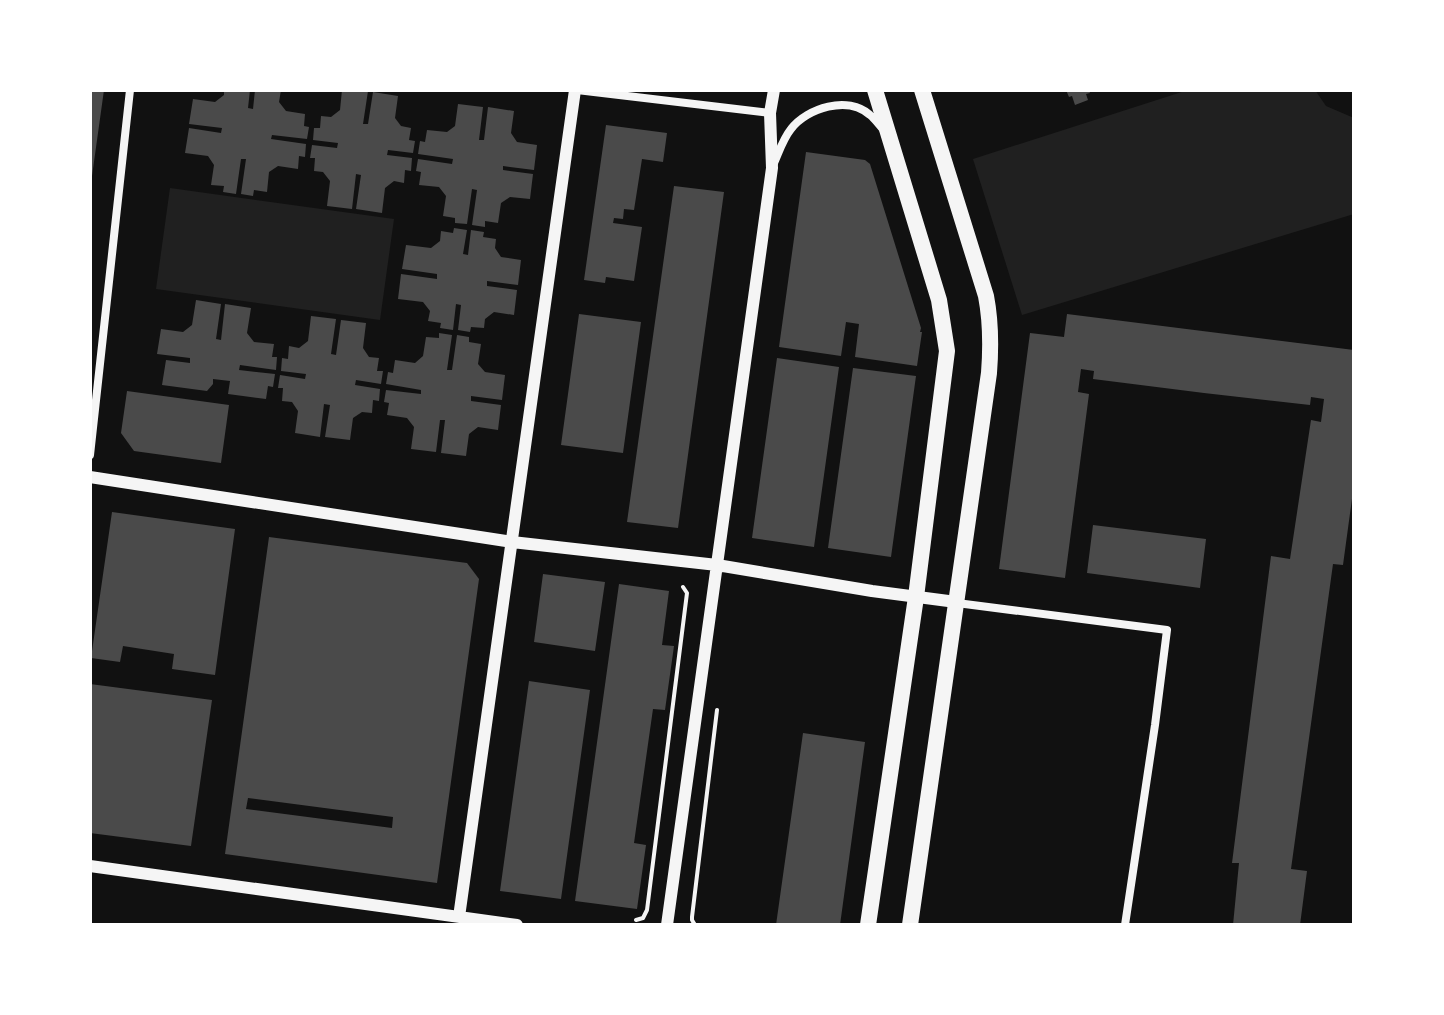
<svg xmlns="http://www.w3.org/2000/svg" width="1444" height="1015" font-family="'Public Sans',sans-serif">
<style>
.green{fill:#202020}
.building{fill:#4a4a4a;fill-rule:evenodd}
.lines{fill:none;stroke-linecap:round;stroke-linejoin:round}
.path{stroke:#f5f5f5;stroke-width:4}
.minor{stroke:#f5f5f5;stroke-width:8}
.tertiary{stroke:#f5f5f5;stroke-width:12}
.primary{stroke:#f5f5f5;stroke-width:16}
</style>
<rect width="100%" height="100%" fill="#111"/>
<path class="green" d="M1188,90h127l11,16 28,12v96l-332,101 -49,-156z
M170,188l224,31 -14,101 -224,-31z"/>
<path class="building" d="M90,90h14l-12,86h-2z
M224,90h26l-2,18 5,1 2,-19h26l-2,12 7,9 19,3 -1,12 5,1 -2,12 -35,-4 -1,4 35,5 -1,13 -6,-1 -1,13 -20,-3 -9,6 -2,20 -13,-2 -1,6 -12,-2 5,-35h-5l-5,35 -13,-2 1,-6 -13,-1 3,-20 -6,-9 -23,-3 4,-25 32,5 1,-5 -33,-4 4,-25 22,3 9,-7z
M342,90l26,1 -5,33h5l5,-32 25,4 -3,22 6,8 10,2 -2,12 6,1 -2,12 -25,-3 -1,5 25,3 -1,13 -6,-1 -1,13 -10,-2 -9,7 -3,25 -26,-4 5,-34 -5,-1 -4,35 -25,-3 3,-25 -7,-9 -9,-1 1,-13h-5l2,-13 25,3 1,-5 -25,-3 1,-12h6l1,-12 10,1 9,-7z
M1066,90h23l1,3 -4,1 2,6 -13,5 -3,-9 -3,1z
M458,104l25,3 -4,33h5l4,-33 26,4 -3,22 6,9 20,3 -3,25 -31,-4v4l30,4 -3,25 -20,-2 -9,6 -3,20 -13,-2v6l-13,-2 5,-35 -5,-1 -5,35 -12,-1v-5l-12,-2 3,-20 -7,-9 -20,-2 2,-13 -5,-1 2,-12 34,5 1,-5 -35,-5 2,-13 5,1 2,-12 20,2 8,-6z
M606,125l61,8 -4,29 -21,-3 -8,51 -10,-1 -1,10 -9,-1 -1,5 29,4 -8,54 -28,-4 -1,6 -21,-3z
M806,152l59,8 5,4 51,164 -1,4h2l-5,34 -62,-9 4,-33 -13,-2 -5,34 -62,-9z
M674,186l50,6 -46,336 -51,-6z
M454,228l13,2 -4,24 5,1 3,-25 13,2 -1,5 13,2 -1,9 6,9 20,3 -3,25 -31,-4v5l30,4 -3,25 -20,-3 -9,7 -1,9 -13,-1 -1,5 -12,-2 3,-25 -5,-1 -3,26 -13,-2 1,-5 -13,-2 2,-10 -7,-9 -25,-3 3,-25 36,5v-5l-35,-5 4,-24 25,3 9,-7 1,-10 12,2z
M196,300l25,4 -5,35 5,1 4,-36 26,4 -4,25 7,9 20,2 -2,13h5l-1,13 -36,-5 -1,5 36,4 -2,13 -5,-1 -2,13 -38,-5 2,-13 -17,-2v5l-6,7 -45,-6 4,-25 24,3v-5l-33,-4 4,-25 22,3 9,-7z
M579,314l62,8 -18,131 -62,-8z
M1067,314l287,36v134l-11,81 -10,-1 -42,305 16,2 -7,54h-67l6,-62h-7l39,-307 19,3 21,-139 10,2 3,-23 -13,-2 -1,8 -106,-12 -111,-14 1,-8 -13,-2 -3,23 11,2 -24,184 -66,-9 31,-236 34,4z
M311,316l25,3 -5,35 5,1 5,-35 25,3 -3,25 6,9 10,1 -2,13h6l-2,13 -25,-4 -1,5 25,4 -1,12 -6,-1 -1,13 -10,-1 -9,6 -3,22 -25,-3 5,-32 -6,-1 -4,33 -25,-4 3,-22 -6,-9 -10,-1 1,-13h-5l2,-13 25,4 1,-5 -25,-3 1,-13 6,1 1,-13 10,2 9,-7z
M439,333l13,2 -5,35h5l5,-35 12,2v5l12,2 -3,20 7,8 20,3 -3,25 -31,-4v5l30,4 -3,25 -20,-3 -9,7 -3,22 -25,-3 4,-33h-5l-4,32 -25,-3 3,-22 -7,-9 -20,-3 2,-12 -5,-1 2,-12 35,4v-4l-35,-6 2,-12 5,1 2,-13 20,3 8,-7 3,-19 13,1z
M777,358l62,9 -25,180 -62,-9z
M853,368l63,8 -25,181 -63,-9z
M127,391l102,14 -8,58 -87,-12 -13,-18z
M112,512l123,17 -20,146 -43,-6 2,-15 -51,-8 -3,16 -29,-4z
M1093,525l113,14 -6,49 -113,-15z
M269,537l198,26 12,16 -42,304 -212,-29zM248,798l145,19 -1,11 -146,-19z
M543,574l62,8 -10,69 -61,-9z
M619,584l50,7 -7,54 12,1 -9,64 -12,-1 -3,21 -16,113 12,2 -9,64 -62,-8z
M529,681l61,9 -29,209 -61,-8z
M90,684l122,16 -21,146 -101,-13z
M803,733l62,9 -25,183h-64z"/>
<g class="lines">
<path class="path" d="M636,920l7,-2 4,-8 40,-317 -4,-6
M695,925l-3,-5v-3l25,-207"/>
<path class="minor" d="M577,90l193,23
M774,163c5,-11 9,-24 17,-34 16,-21 57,-34 79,-14 5,4 9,10 13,14
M90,455l40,-365
M957,603l210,27 -12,95 -30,200"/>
<path class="tertiary" d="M90,477l422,65 205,23 155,26 84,11
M90,866l427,59
M459,917l116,-827
M667,925l105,-757 -2,-55 4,-23"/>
<path class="primary" d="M868,925l48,-328 31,-246 -8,-51 -64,-210
M910,925l79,-552c2,-26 2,-51 -3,-77l-64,-206"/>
</g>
<rect width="1444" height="1015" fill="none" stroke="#ffffff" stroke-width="184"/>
</svg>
